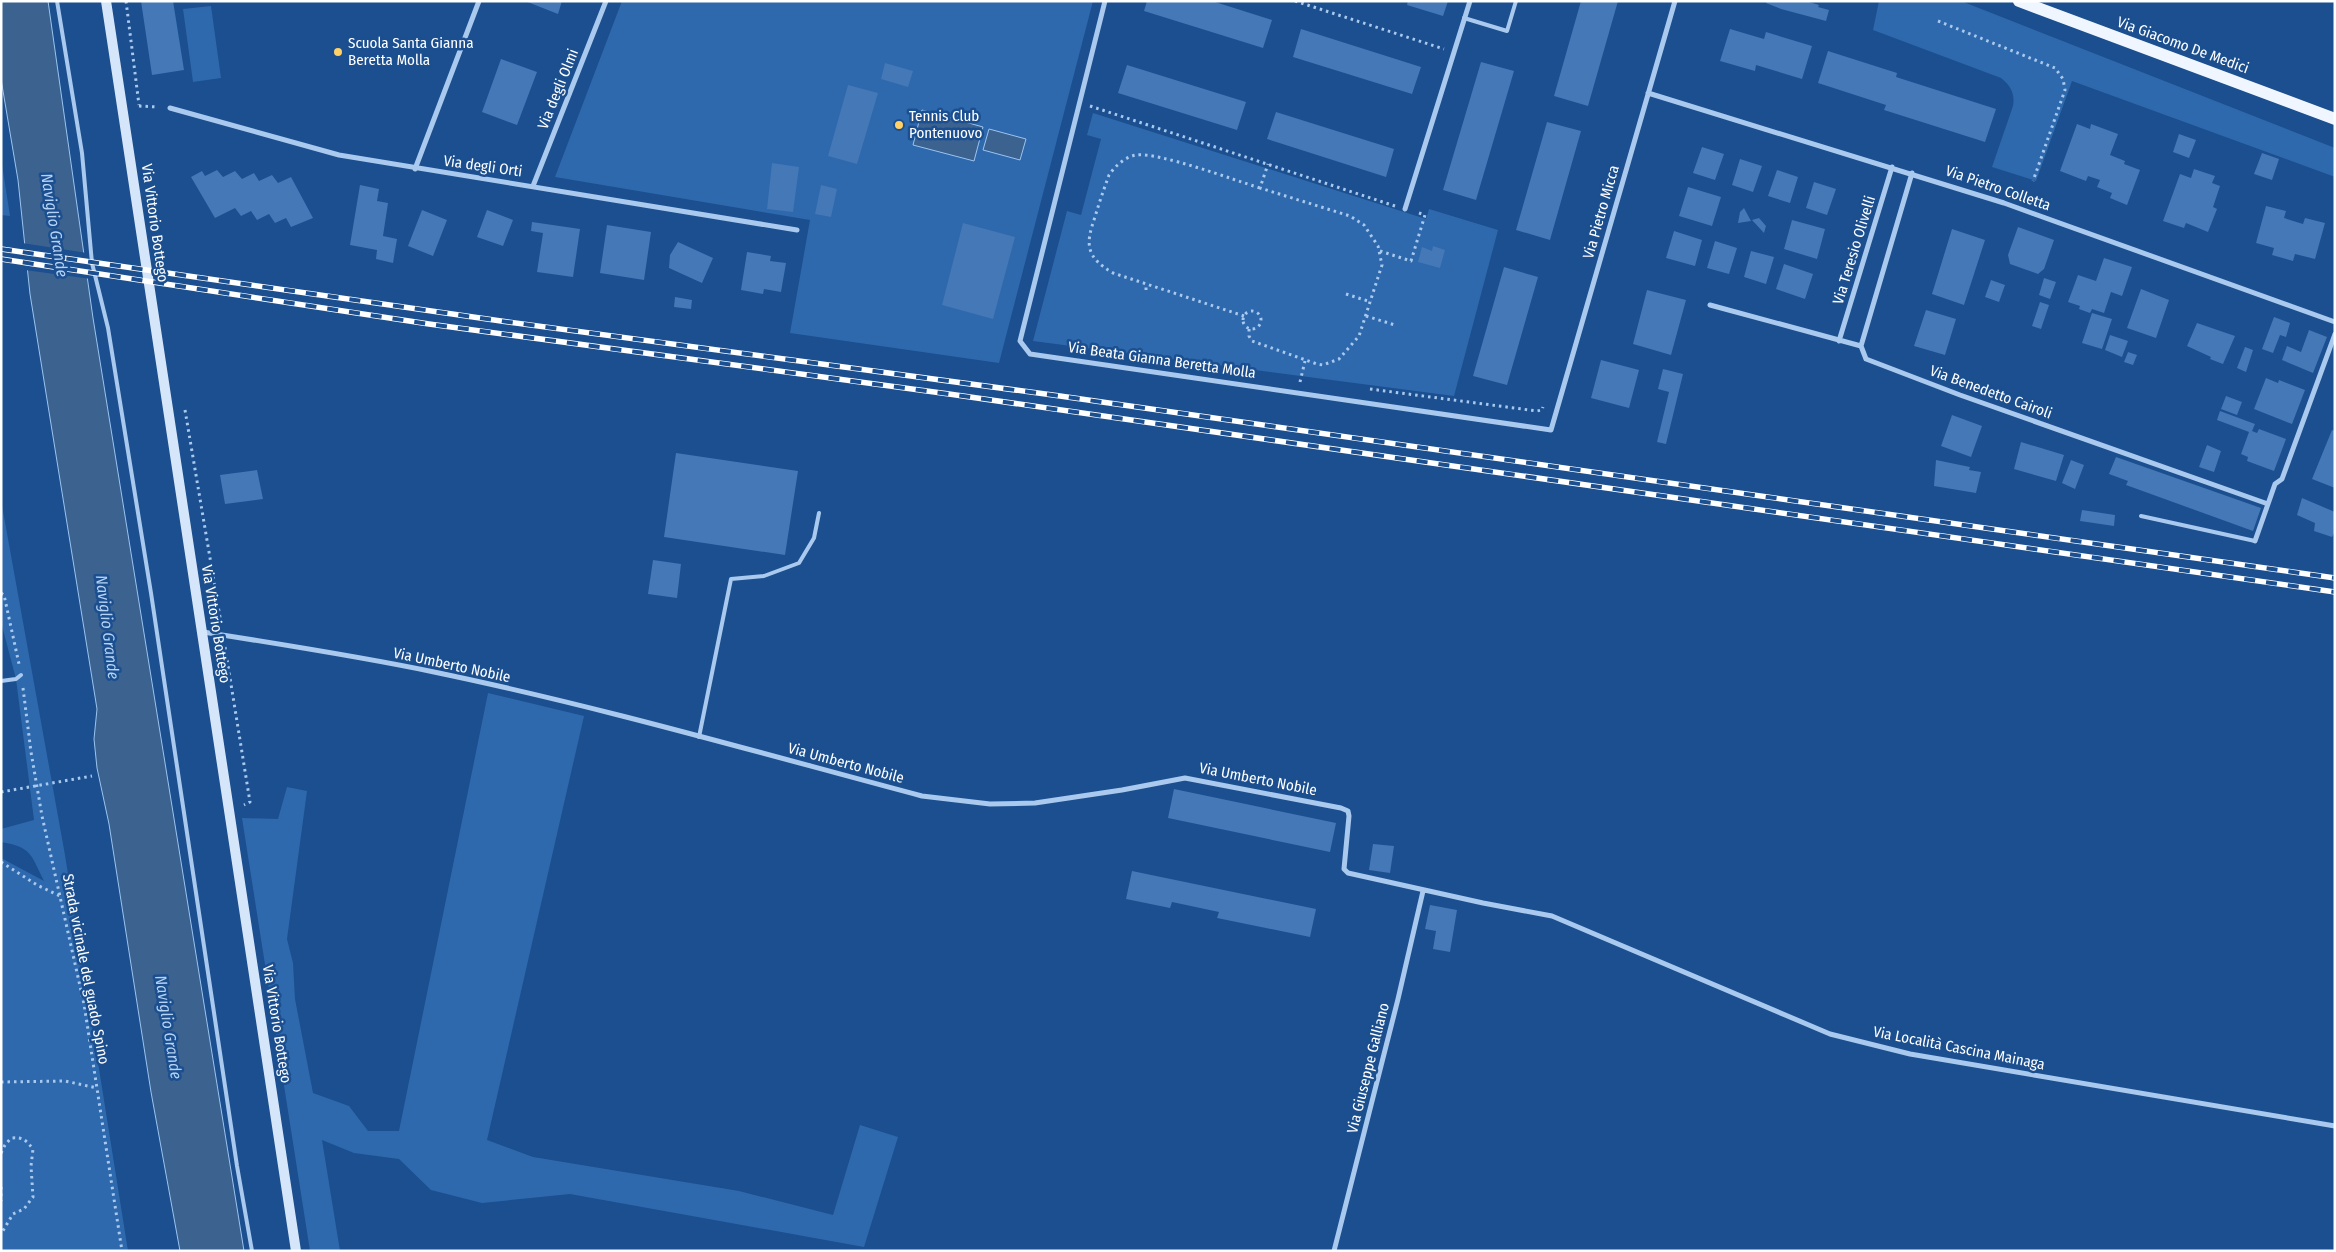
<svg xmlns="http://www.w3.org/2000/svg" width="2336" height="1252" font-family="'Fira Sans Condensed',sans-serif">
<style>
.green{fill:#2e69ad}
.water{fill:#3c6290;stroke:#9cc4f0}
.pier{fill:#1b4f8f}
.building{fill:#4478b7}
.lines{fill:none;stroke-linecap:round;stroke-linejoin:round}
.path{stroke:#a9c9ee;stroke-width:3;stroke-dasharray:2.5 4;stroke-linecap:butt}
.lane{stroke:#a9c9ee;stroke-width:4}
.street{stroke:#a9c9ee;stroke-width:5}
.secondary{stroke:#d6e6fa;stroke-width:10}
.primary{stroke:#f0f6ff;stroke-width:12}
.rail-casing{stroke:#fff;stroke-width:5.5}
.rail{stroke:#1b4f8f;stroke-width:4;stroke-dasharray:11;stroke-linecap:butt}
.poi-dot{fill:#ffd166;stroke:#1b4f8f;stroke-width:2}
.labels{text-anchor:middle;stroke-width:5;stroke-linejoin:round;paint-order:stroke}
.poi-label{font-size:15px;fill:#fff;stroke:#1b4f8f;text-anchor:start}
.street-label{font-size:15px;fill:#fff;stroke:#1b4f8f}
.water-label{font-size:16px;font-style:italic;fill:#b5d3f5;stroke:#1b4f8f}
</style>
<rect width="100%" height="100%" fill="#1b4f8f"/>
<path class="green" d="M622,1h471l-94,362 -209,-30 20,-113 -255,-43z
M1879,1h82l374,147v29l-263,-96 -36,100 -44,-14 21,-61c2,-12 -2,-20 -12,-28l-128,-48z
M211,6l10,72 -28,4 -10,-73z
M1093,113l333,106 3,-10 69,21 -44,166 -421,-55 34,-130 14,4 20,-76 -14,-4z
M1,158l9,58 -9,-1z
M1,500l64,355 63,396h-127v-393l43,23c-13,-26 -12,-34 -43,-39v-13l33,-9 -18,-141 -15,-57z
M488,693l96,23 -97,424 46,17 206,34 94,24 27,-90 38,12 -34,110 -294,-53 -88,9 -51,-13 -32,-31 -45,-6 -32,-13 18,111h-30l-68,-433 36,1 9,-32 20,4 -20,148 6,24 2,36 18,94 36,13 19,25h31z"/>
<path class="water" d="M1,1h47l45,317 151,933h-64l-29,-159 -42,-268 -12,-56 -3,-29 3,-30 -67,-415 -12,-114 -17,-101z
M922,110l61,17 -9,34 -61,-16z
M989,129l37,10 -6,21 -37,-10z"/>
<path class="pier" d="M22,243l65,10 4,26 -66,-9z"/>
<path class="building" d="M141,1h32l11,69 -32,5z
M525,1h37l-4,13z
M1147,1h65l60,19 -9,28 -119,-37z
M1408,1h40l-5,15 -36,-11z
M1581,1h37l-30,105 -34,-10z
M1767,1h39l13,4 -1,2 11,3 -3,11 -45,-12 -15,-6z
M1301,29l120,38 -9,27 -119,-37z
M1730,29l34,10 2,-7 46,14 -10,33 -46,-14 -1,6 -35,-10z
M1828,51l69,22 -1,4 100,32 -11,33 -101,-32 2,-5 -68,-22z
M501,59l36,13 -20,53 -35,-13z
M1481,62l33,9 -38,129 -33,-10z
M885,63l28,8 -5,16 -27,-8z
M1127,65l119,37 -9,28 -119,-37z
M848,85l30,8 -21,71 -29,-8z
M1276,112l118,37 -8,28 -119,-38z
M1547,122l34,9 -31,109 -34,-10z
M2077,124l13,5 1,-5 27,10 -8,21 15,6 -1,3 16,6 -13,35 -17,-7 2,-5 -15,-6 3,-7 -12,-4 -2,5 -26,-10z
M2179,134l17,6 -7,18 -16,-6z
M1702,147l22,7 -9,26 -22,-7z
M2262,153l17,6 -7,21 -18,-6z
M1740,159l22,7 -9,26 -21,-7z
M772,163l27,4 -6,45 -26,-3z
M2194,169l21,7 -3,7 8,3 -7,21 4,2 -9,23 -22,-9 -2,5 -21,-7 17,-47 11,4z
M217,170l6,7 12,-6 7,8 12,-6 5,8 13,-6 6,8 13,-6 22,41 -22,9 -5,-9 -11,5 -6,-9 -12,6 -6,-9 -10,5 -6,-8 -20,10 -24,-41 11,-6 3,5z
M1777,170l21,7 -8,26 -22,-7z
M1814,182l22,7 -9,26 -21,-7z
M360,185l19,4 -2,12 11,2 -5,33 14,3 -4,24 -17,-4 1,-9 -27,-5z
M821,185l16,4 -6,28 -16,-3z
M1688,187l33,10 -9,29 -33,-10z
M2266,206l20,5 -2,7 19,6 2,-6 20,5 -10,36 -20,-5 -2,7 -21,-6 2,-7 -18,-5z
M1744,208l7,13 -13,2 2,-11z
M422,210l25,10 -14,36 -25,-10z
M487,210l26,10 -10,26 -26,-9z
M1759,218l7,8 -2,7 -12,-13z
M1792,220l33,9 -8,30 -33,-10z
M532,222l48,7 -7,48 -36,-5 6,-39 -12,-2z
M963,223l52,14 -22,82 -51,-14z
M607,225l44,7 -7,48 -44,-7z
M2018,227l36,13 -10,29 -6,5 -28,-10 -2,-9z
M1952,229l33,11 -21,65 -32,-11z
M1674,231l28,9 -7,26 -29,-8z
M1715,241l22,7 -8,26 -22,-6z
M678,242l35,16 -11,25 -33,-15 1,-13z
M1433,246l12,4 -5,18 -22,-6 4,-15 10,4z
M1751,251l23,6 -8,27 -22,-7z
M747,252l24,4 -1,5 16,2 -5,29 -17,-3 -1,5 -22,-4z
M2104,258l28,9 -10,29 -11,-4 -7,21 -12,-4 -2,4 -11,-4 1,-3 -12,-4 10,-27 18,6z
M1784,264l29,10 -8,25 -29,-10z
M1504,267l34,10 -31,108 -34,-9z
M2044,278l12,4 -6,17 -11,-4z
M1991,280l14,5 -6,17 -14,-5z
M2141,289l28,11 -13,38 -29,-10z
M1647,290l39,10 -15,55 -38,-11z
M675,297l17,3 -1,9 -17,-2z
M2040,302l9,3 -8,24 -9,-3z
M1926,310l30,9 -11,36 -31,-9z
M2092,313l20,6 -10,30 -20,-6z
M2274,317l16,6 -4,14 -6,-2 -7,18 -11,-4z
M2197,323l38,13 -12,28 -13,-5 1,-2 -24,-11z
M2309,330l18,7 -14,36 -31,-13 5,-14 14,6z
M2110,335l18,6 -6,16 -17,-7z
M2245,347l8,3 -7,22 -9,-4z
M2128,352l9,3 -4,10 -9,-3z
M1601,360l38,10 -10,38 -38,-10z
M1663,369l20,5 -17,70 -9,-2 12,-50 -11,-3z
M2266,378l12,5 1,-3 26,10 -13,34 -38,-15z
M2226,396l16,6 -5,13 -16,-6z
M2220,411l35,13 -3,7 5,2 2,-4 27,10 -12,32 -27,-10 1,-4 -7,-3 8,-22 -32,-12z
M1952,415l30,11 -11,31 -30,-11z
M2332,430l3,1v57l-23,-9z
M2021,442l43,13 -8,26 -42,-12z
M2207,445l14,6 -7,21 -15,-5z
M676,453l122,18 -13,84 -121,-18z
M2116,457l145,51 -8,23 -127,-46 2,-4 -19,-7z
M1936,460l34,7 -1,3 12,2 -5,21 -42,-7z
M2071,460l13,5 -9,24 -13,-6z
M257,470l6,29 -38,5 -5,-29z
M2302,498l33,14v19l-3,6 -18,-6 1,-8 -18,-8z
M2082,510l33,5 -1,11 -34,-5z
M653,560l28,4 -4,34 -29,-4z
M1174,789l162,34 -6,29 -162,-34z
M1373,844l21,2 -4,27 -21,-3z
M1132,871l184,38 -6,28 -93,-19 2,-6 -47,-10 -2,6 -44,-9z
M1430,905l27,5 -7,42 -17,-3 3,-18 -11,-2z"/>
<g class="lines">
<path class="path" d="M126,1l13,104
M1295,1l149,48
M1938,21l117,47 8,11 2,11 -32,91
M139,106l19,1
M1090,106l305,100
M1380,251l31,10 14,-46 -9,-3
M1146,290v-6
M1346,294l25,8
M1243 320a9 9 0 1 1 18 0a9 9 0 1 1-18 0Z
M1244,316l-131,-43c-27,-16 -28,-28 -18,-56 4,-14 9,-28 14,-42 6,-9 16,-18 27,-20 23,-3 98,25 124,33
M1366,316l29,9
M1249,329v7l3,5 65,23 6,1 16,-6 20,-23 23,-71 -4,-19 -14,-21 -14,-9 -90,-28 8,-24
M1300,382l5,-21
M1370,389l167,22 5,-1 1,-3
M185,410l36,213
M1,593l3,2 15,69
M225,647l25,155 -6,3
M23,688l8,64 11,64 42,188 38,247
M1,792l91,-16
M1,862l36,23 23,11
M1,1082l64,-1 32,7
M1,1153l4,-8 6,-7c12,-1 15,2 22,11l-2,17 2,31 -9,12 -11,5 -12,20
M1,1187v14"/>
<path class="lane" d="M57,1l25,152 10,110 16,65 43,265 86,573 15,85
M1464,18l43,13 9,-30
M2141,516l114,25
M1,681l15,-2 5,-4
M699,737l32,-158 33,-3 35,-13 15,-25 5,-25"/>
<path class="street" d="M1105,1l-85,340 10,13 521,76 124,-429
M1648,93l356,110 331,119
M170,108l169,47 458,75
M415,169l64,-168
M533,186l73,-185
M1405,209l65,-208
M1710,305l151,41 5,13 94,36 308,109 7,-20 7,-5 53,-145
M1839,341l53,-174
M1861,346l51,-173
M2255,541l13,-37
M203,632c77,12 154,24 231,40 164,34 326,81 488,124l68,8 45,-1 87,-13 63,-12 156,30 7,3 1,5 -5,53 4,4 135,30 69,13 278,118 80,20 425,72
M1334,1251l64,-252 25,-108"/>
<path class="secondary" d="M106,1l190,1250"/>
<path class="primary" d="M2019,1l316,118"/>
<g class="rail-casing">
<path id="rail" d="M1,249l500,72 559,75 1275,182
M1,259l428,65 520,70 1386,198"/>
</g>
<use href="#rail" class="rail"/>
</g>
<g class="poi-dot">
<circle cx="338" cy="52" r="5"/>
<circle cx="899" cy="125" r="5"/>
</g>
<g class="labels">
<g class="poi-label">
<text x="348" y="48">Scuola Santa Gianna<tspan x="348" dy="17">Beretta Molla</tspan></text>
<text x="909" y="121">Tennis Club<tspan x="909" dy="17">Pontenuovo</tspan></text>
</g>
<g class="street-label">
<text transform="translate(2183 45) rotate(20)" y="5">Via Giacomo De Medici</text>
<text transform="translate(558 89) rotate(-68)" y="5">Via degli Olmi</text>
<text transform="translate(483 166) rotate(8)" y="5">Via degli Orti</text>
<text transform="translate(1998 188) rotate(19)" y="5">Via Pietro Colletta</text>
<text transform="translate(1601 212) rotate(-74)" y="5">Via Pietro Micca</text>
<text transform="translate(155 223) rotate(82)" y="5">Via Vittorio Bottego</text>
<text transform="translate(1854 250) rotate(-73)" y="5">Via Teresio Olivelli</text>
<text transform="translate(1162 360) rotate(8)" y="5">Via Beata Gianna Beretta Molla</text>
<text transform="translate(1991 392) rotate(20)" y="5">Via Benedetto Cairoli</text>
<text transform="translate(216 624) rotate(81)" y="5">Via Vittorio Bottego</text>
<text transform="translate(452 665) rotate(12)" y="5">Via Umberto Nobile</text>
<text transform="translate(846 763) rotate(15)" y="5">Via Umberto Nobile</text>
<text transform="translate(1258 779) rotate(11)" y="5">Via Umberto Nobile</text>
<text transform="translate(86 969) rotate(79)" y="5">Strada vicinale del guado Spino</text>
<text transform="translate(277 1024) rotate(81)" y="5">Via Vittorio Bottego</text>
<text transform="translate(1959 1048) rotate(11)" y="5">Via Località Cascina Mainaga</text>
<text transform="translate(1368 1068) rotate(-76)" y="5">Via Giuseppe Galliano</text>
</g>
<g class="water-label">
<text transform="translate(55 225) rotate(81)" y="6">Naviglio Grande</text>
<text transform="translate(108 627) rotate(83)" y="6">Naviglio Grande</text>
<text transform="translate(169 1027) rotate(81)" y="6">Naviglio Grande</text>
</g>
</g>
<rect width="2336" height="1252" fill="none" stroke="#ffffff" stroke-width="5"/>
</svg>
